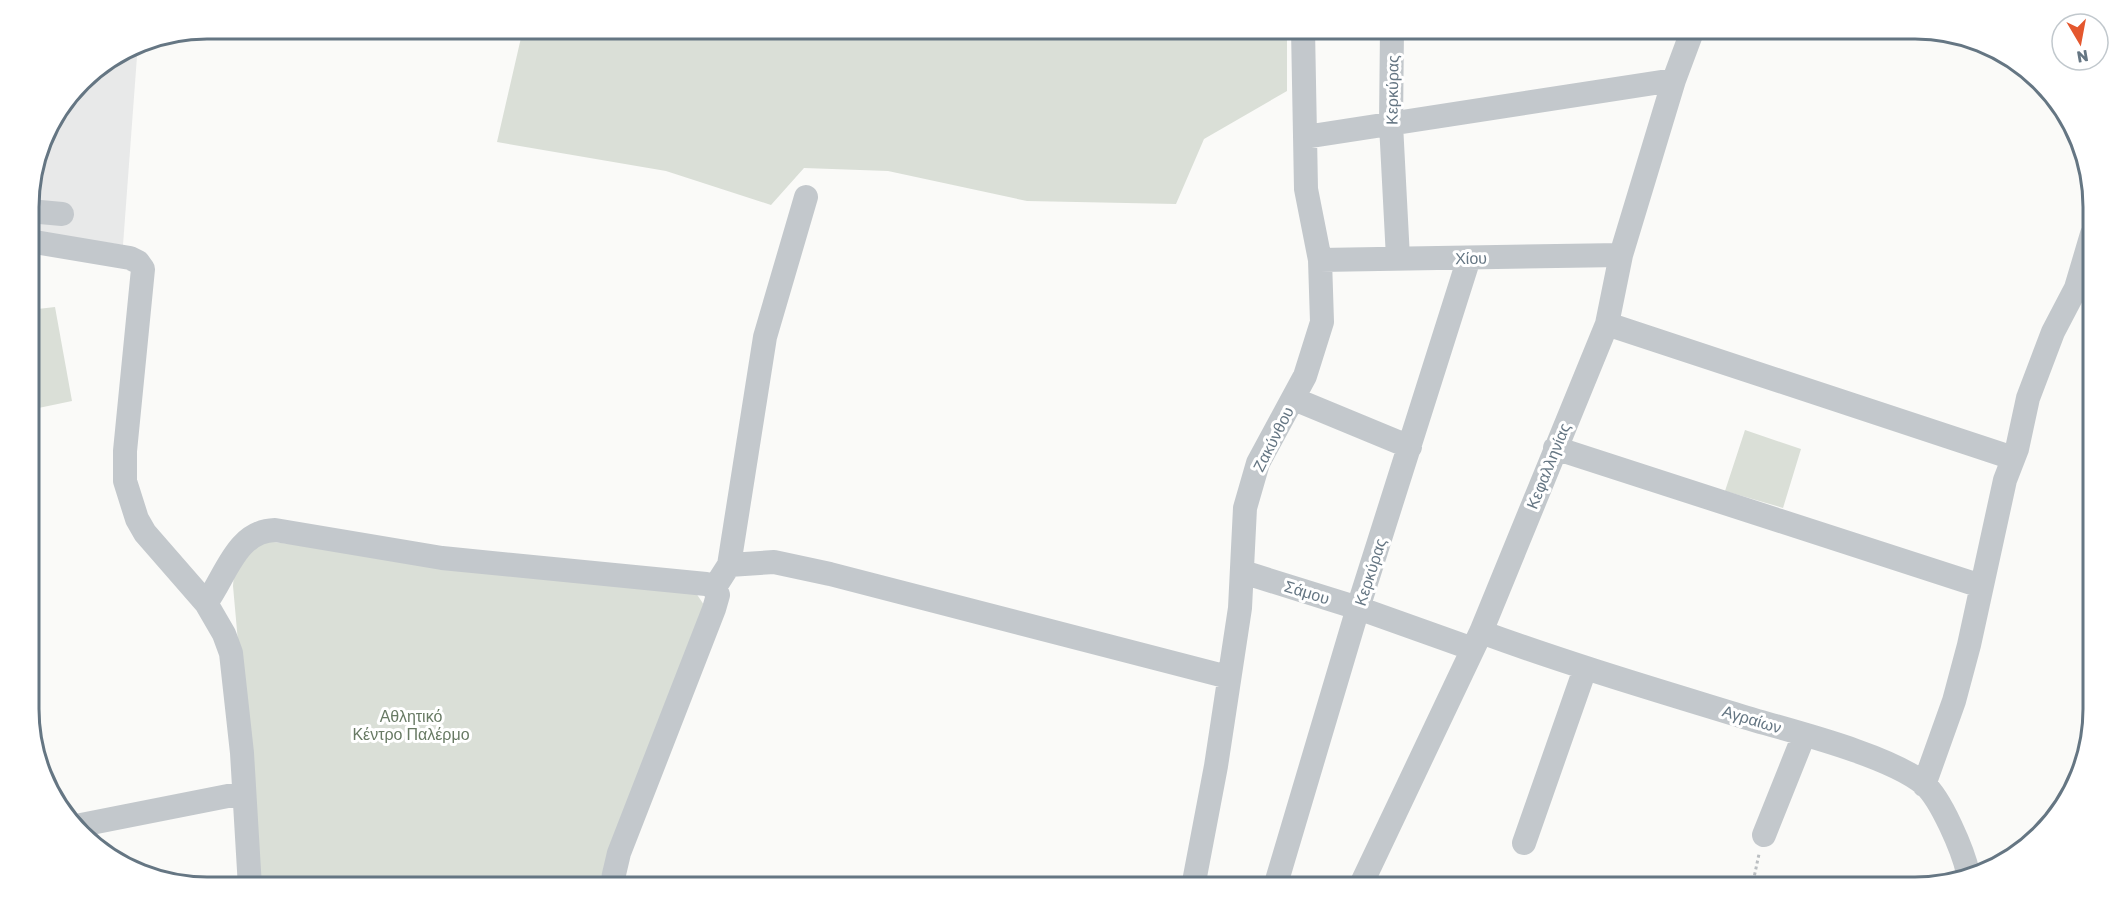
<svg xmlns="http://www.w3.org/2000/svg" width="2122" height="916" font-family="Rubik,sans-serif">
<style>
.built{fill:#e8e9e9}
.green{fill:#dadfd7}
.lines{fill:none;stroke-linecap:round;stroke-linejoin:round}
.path{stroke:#bbbfc2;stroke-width:3;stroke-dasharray:3 3;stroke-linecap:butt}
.minor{stroke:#c3c8cc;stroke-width:24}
.labels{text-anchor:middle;stroke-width:6;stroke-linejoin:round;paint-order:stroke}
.street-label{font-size:16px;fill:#657683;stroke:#fff}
.park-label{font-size:16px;fill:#687a64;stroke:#fff}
.rim{fill:none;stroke:#657683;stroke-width:3}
</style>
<rect width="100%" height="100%" fill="#fafaf8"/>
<path class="built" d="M138,43l-15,202 -94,-14v-36l18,-67 42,-55z"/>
<path class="green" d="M523,29h293l28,5 2,-5h441v62l-83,48 -28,65 -149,-3 -139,-30 -84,-3 -33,37 -105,-34 -169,-29z
M55,307l17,94 -43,9v-100z
M1745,430l56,19 -18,59 -58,-17z
M257,540l439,53 8,12 1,7 -108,275h-337l-27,-301 1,-13z"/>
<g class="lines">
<path class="path" d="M1752,887l7,-33"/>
<path class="minor" d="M1392,29l-1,95 7,134
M1305,137l369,-57
M29,211l33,3
M29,241l101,17 8,4 5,7 -18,182v30l12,38 8,14 61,70 18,31 7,19 11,100 8,134
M1320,260l301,-5
M1607,324l406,134
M1294,399l116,48
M1555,448l426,138
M729,565l36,-228 41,-140
M1243,572l115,36 115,41
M715,587l14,-22 45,-3 56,12 398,103
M206,603c20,-27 30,-72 69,-73l167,28 264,26 9,3
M1481,632c90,33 182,60 273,88 45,13 136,36 170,64 17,15 39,66 44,89
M1924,785l30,-84 15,-56 36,-165 12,-31 11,-51 25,-66 23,-44 16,-54
M76,826l167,-33
M1764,835l40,-100
M1524,843l61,-174
M611,887l8,-34 95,-244 4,-14 -3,-8
M1193,887l23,-121 24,-158 5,-100 13,-45 47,-87 17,-54 -2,-62 -14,-71 -3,-160
M1275,887l83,-279 111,-350
M1360,887l121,-255 126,-308 14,-69 53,-175 19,-51"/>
</g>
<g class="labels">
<g class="street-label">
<text transform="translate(1392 90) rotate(-89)" y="6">Κερκύρας</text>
<text transform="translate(1471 258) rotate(-1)" y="6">Χίου</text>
<text transform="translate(1273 439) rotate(-63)" y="6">Ζακύνθου</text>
<text transform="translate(1548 466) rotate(-68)" y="6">Κεφαλληνίας</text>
<text transform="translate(1370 572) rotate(-72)" y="6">Κερκύρας</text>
<text transform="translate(1307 592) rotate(17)" y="6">Σάμου</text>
<text transform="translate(1752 719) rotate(17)" y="6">Αγραίων</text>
</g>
<g class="park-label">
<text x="411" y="722">Αθλητικό<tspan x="411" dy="18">Κέντρο Παλέρμο</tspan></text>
</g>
</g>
<path d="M0 0H2122V916H0ZM207 39H1915A168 168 0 0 1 2083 207V709A168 168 0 0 1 1915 877H207A168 168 0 0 1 39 709V207A168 168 0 0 1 207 39Z" fill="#fff" fill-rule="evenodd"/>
<path class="rim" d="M207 39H1915A168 168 0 0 1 2083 207V709A168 168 0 0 1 1915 877H207A168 168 0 0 1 39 709V207A168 168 0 0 1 207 39Z"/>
<g transform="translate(2080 42) rotate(170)"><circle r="28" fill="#ffffff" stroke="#c1c8cd" stroke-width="1.5"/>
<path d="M0-4.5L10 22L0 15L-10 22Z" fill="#e4572e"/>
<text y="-9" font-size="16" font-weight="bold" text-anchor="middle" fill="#657683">N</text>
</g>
</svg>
